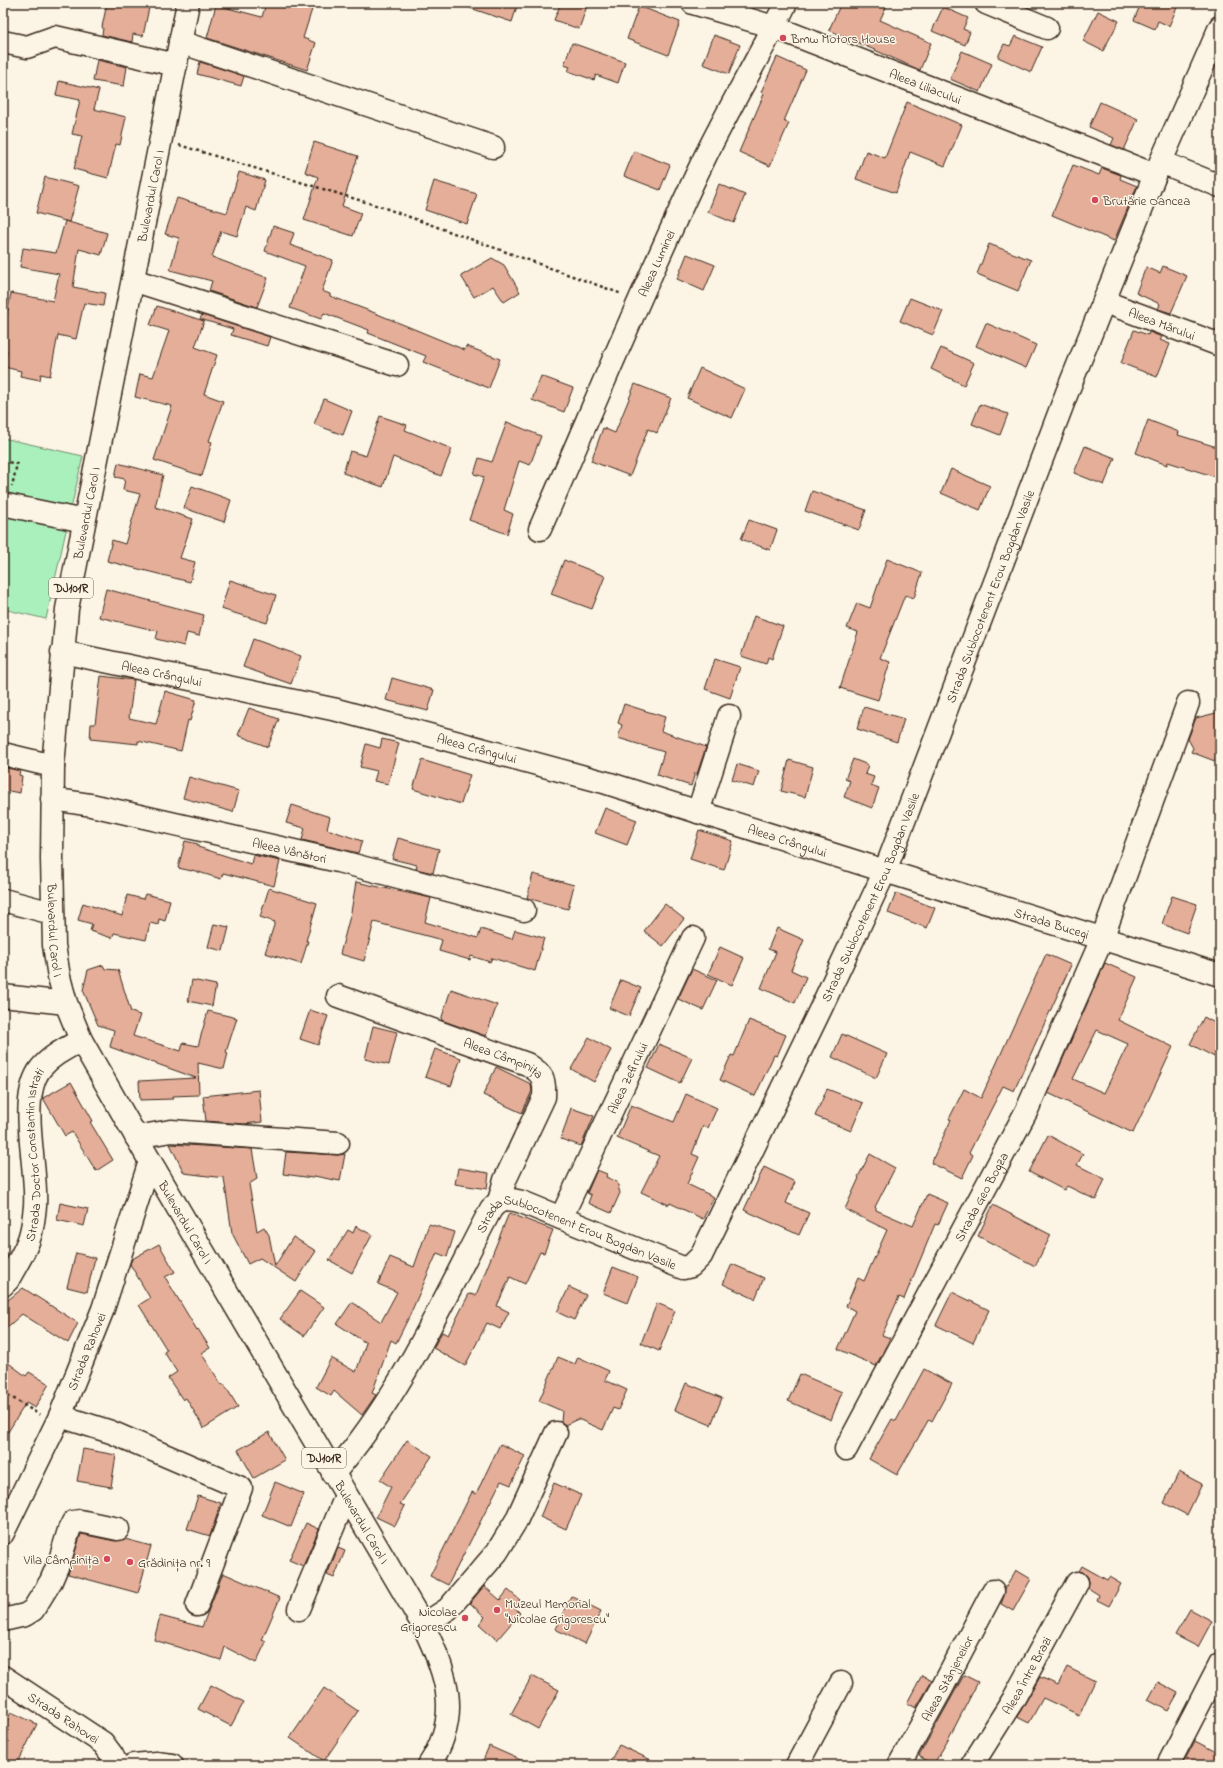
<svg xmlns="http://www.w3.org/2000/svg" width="1223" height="1768" font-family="'Indie Flower',sans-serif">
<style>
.green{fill:#aaf0bc;stroke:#728d6d}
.building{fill:#e4ae99;stroke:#3b2a1e;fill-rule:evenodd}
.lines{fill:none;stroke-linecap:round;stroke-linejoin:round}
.minor-casing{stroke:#3b2a1e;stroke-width:25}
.major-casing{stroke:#3b2a1e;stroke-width:25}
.path{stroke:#3b2a1e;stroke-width:2.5;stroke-dasharray:3 3;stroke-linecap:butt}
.minor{stroke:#fcf5e5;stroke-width:22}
.major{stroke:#fcf5e5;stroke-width:22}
.poi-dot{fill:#d1495b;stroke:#fcf5e5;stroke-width:1.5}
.labels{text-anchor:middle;stroke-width:3;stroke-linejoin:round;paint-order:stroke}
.shield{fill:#fcf5e5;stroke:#75675a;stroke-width:1}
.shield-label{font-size:12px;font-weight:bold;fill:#3b2a1e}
.poi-label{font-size:13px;fill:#3b2a1e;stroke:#fcf5e5;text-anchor:start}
.street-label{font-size:13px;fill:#3b2a1e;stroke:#fcf5e5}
</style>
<rect width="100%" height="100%" fill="#fcf5e5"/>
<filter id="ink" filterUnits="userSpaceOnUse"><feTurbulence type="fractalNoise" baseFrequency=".025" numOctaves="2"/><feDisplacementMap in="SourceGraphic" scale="8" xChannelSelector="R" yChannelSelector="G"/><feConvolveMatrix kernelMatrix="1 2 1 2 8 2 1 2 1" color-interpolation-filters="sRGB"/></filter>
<g filter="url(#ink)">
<path class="green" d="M3,438l80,18 -37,163 -43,-10z"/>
<path class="building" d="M107,3h43l-7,33 -10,-2 -1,8 -30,-7 1,-7 -1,-1z
M266,3h48l-11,35 13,5 -9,27 -100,-32 9,-33 46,12z
M464,3h54l-6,19 -48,-16z
M561,3h27l-9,26 -25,-9z
M841,3h47l-8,17 51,23 -11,27 -91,-40z
M1141,3h38l-10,23 -11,-5 -3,8 -21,-9z
M639,6l41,16 -12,33 -41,-16z
M943,7l25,11 -5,11 7,3 -5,13 -33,-14z
M1098,11l21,10 -16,30 -20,-10z
M714,35l26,10 -11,29 -26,-10z
M1015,36l27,11 -11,25 -33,-15 6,-13 6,2z
M572,43l53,19 -7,21 -22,-8 -2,5 -26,-9 2,-4 -6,-2z
M962,51l30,13 -12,28 -30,-13z
M777,57l29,13 -22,51 5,2 -19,43 -31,-14 25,-58 -3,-2z
M97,60l30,7 -3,19 -31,-5z
M200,62l44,14 -3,10 -44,-12z
M59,81l40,9 -5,19 32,8 -6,28 -4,-1 -8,34 -34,-9 8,-33 -10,-2 8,-34 -24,-5z
M907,102l55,23 -17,41 -35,-14 -14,41 -40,-14 10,-28 19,7z
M1100,102l38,17 -14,31 -13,-5 3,-7 -25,-11z
M314,142l44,14 -16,50 19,7 -8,23 -49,-16 14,-43 -13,-5z
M634,151l36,14 -10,25 -36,-14z
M1073,165l26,10 3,-7 19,7 -1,4 17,7 -23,55 -62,-26z
M239,172l26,8 -9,31 -10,-4 -9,29 -16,-5 -9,26 56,21 -11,29 -48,-16 3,-10 -42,-11 9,-32 -14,-4 12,-36 50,15z
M45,177l34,9 -10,36 -33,-9z
M434,181l43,13 -10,30 -42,-14z
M719,184l26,11 -11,28 -26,-11z
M65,221l42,12 -6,22 -22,-6 -6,38 32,6 -2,13 -19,-3 -8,36 -18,-4 -8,41 -9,-2 -1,6 -20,-4 1,-5 -17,-4 3,-17 -4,-1v-13l8,-43 42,8 6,-27 -39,-7 3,-19 33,5z
M273,226l21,7 -4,12 43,15 -11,31 8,3v2l45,17 90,37 1,-4 34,13 -11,29 -66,-26 3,-6 -58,-23 1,-3 -45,-17 -3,6 -31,-11 15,-42 -40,-15z
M989,244l42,16 -13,31 -41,-17z
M687,254l28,11 -11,26 -27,-12z
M492,258l12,7 16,27 -16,10 -11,-16 -19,11 -13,-21z
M1163,266l24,10 -16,37 -13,-4 2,-5 -24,-11 10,-26 14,6z
M910,298l33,13 -10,24 -33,-14z
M157,306l47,15 -9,26 22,8 -13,39 19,7 -14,40 3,1 -10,34 -48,-16 18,-54 -37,-9 5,-23 13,3 16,-46 -19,-6z
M202,315l68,22 -3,9 -36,-11 2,-6 -33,-10z
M986,323l50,22 -10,23 -50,-22z
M1134,330l14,5 1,-3 13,5 -2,3 10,4 -13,33 -36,-14z
M941,348l33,15 -10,22 -33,-16z
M700,368l45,21 -13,29 -45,-20z
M541,376l32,12 -9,24 -32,-12z
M635,384l36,14 -14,35 -9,-4 -18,47 -39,-15 12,-33 12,5z
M324,399l28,12 -9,24 -29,-11z
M980,404l28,10 -8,21 -28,-11z
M380,416l27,9 -2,5 47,19 -11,27 -48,-19 -10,30 -40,-14 7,-22 16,5z
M1148,420l31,12 -1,3 42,13v16l-4,13 -48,-15 -1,3 -31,-12z
M507,422l34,14 -11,29 -11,-4 -15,49 9,4 -6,20 -38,-14 15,-43 -10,-3 5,-16 13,4z
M1085,446l30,12 -11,27 -30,-12z
M118,463l45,12 -8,32 38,12 -13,39 15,4 -5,20 -83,-21 5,-21 13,4 15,-50 -17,-4 2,-11 -10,-2z
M951,469l39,17 -10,24 -39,-17z
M192,486l39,14 -7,22 -40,-14z
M812,491l54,19 -7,20 -54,-19z
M749,520l28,10 -7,20 -29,-11z
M887,559l35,14 -8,25 -9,-3 -25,63 10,4 -12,38 -38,-12 18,-56 -11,-4 10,-25 13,5z
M564,560l41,16 -13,33 -41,-15z
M230,580l46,15 -9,28 -46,-14z
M106,589l98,26 -5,21 -12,-3 -3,13 -28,-7 2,-8 -59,-14z
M754,616l29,10 -11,33 -4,-2 -2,7 -25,-8z
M253,639l48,17 -10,28 -48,-17z
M715,659l25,8 -10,31 -25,-9z
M101,676l33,4 -5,38 27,6 9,-33 31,9 -6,21 -2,-1 -7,31 -43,-10v3l-48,-5 1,-15h4z
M392,678l42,12 -6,21 -42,-11z
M624,704l41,13 -4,14 45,16 -9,27 -2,-1 -4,13 -34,-11 7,-23 -46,-14 4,-13 -4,-2z
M864,707l40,12 -7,23 -40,-13z
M249,708l30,11 -11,28 -30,-12z
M1220,712v51l-29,-11 2,-4 -5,-9 8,-21z
M382,739l17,4 -11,41 -14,-3 3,-10 -17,-4 6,-23 14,4z
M853,759l15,6 -3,9 9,3 -3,8 8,3 -7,20 -28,-11 6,-16 -5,-2z
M422,760l48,15 -9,29 -48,-15z
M789,760l24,7 -8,30 -24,-6z
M737,764l22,7 -5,16 -22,-7z
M3,767l17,4 -1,4 3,1 -2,17 -17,-3z
M189,777l50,14 -6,21 -50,-14z
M292,805l38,12 -3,12 35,12 -4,12 -56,-13 3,-12 -19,-5z
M605,808l32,12 -10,25 -32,-12z
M699,830l34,11 -9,29 -34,-11z
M398,838l41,11 -6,24 -17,-4 1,-4 -25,-6z
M185,841l13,3v3l53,17 2,-9 27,6 -6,25 -51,-13 -2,6 -29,-9v1l-14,-3z
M533,874l41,11 -6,24 -41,-11z
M356,882l75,16 -6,24 53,16 3,-9 31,10 3,-9 29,8 -9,33 -43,-13 -2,4 -19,-6 -1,4 -31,-9 3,-11 -68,-18 -10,39 -24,-7 11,-42z
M269,888l48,15 -11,38h2l-7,23 -36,-11 10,-31 -15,-5z
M896,893l39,15 -8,20 -39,-15z
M145,894l25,6 -5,21 -6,-2 -1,6 -8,-2 -4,17 -32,-7 -2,5 -22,-7 2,-7 -14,-4 5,-17 39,13 5,-21 16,4z
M1172,896l25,8 -10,29 -25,-9z
M665,904l19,15 -21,27 -19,-15z
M214,924l15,3 -6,24 -15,-4z
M777,928l27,12 -13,30 15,7 -11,26 -34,-15 15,-36 -8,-3z
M720,947l24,11 -12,27 -24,-11z
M1046,954l25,11 -57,126 -11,-5 -34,67 4,2 -11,23 -31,-15 20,-43 -2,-1 15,-30 17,9z
M1105,963l32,14 -19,43 55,27 -40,86 -85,-40zM1097,1030l31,14 -24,49 -31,-14z
M103,965l2,4 13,1 13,42 9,3 -7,21 48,15 2,-8 15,3 10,-35 29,7 -11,34 2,1 -4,16 -26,-6 1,32 -27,1 1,3 -33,1 -1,-19 57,-3 -86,-31 4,-17 -16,-5 -15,-35 5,-20z
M692,969l25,11 -14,30 -25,-11z
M192,980l24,5 -4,21 -24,-5z
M621,980l20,8 -12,28 -20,-8z
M451,989l46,16 -11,31 -45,-16z
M310,1010l18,6 -10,29 -18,-6z
M1204,1017l16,9v34l-30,-16z
M749,1020l37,15 -9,21 -3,-1 -19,41 -35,-16 11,-25 3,1z
M373,1026l24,6 -8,33 -24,-6z
M842,1034l45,20 -11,24 -44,-21z
M589,1037l22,13 -17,32 -23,-13z
M659,1044l33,14 -12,25 -32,-15z
M435,1049l26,9 -10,28 -26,-9z
M496,1067l35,17 1,7 -10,22 -39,-18z
M71,1082l22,39 -3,1 23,38 -17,11 -24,-39 -7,4 -22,-38z
M827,1089l36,14 -12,28 -36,-15z
M259,1090l3,32 -18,2 -38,-3 -3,-25z
M686,1094l31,14 -9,20 -5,-2 -11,28 7,3 -12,27 27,13 -11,22 -33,-16 -1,2 -28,-13 18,-36 -42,-18 14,-33 43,17z
M571,1108l23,8 -13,30 -20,-7z
M1048,1135l35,19 -6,11 28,14 -9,21 -29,-14 -3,4 -35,-18z
M170,1144l82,5 5,30 -8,5 8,47 7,-4 5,8 6,31 18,-29 23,14 -20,31 -36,-24 -12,6 -16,-31 -8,-55 -40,-5z
M286,1152l51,3 8,-1 -5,27 -26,-5 -1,2 -30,-4z
M870,1154l25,14 -20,39 1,1v2l37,16 14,-32 21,9 -10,22 -3,-1 -31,75 -5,-2 -17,38 8,3 -14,28 -38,-17 17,-38 -9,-5 12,-28 6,3 23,-51 -42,-21 14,-31 -1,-1z
M764,1167l31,15 -9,21 23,10 -10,22 -55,-25z
M458,1168l31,5 -2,16 -32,-5z
M597,1170l10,4 -1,3 11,5 3,11 -9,20 -23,-10 3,-8 -4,-2z
M60,1203l28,6 -4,17 -27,-6z
M993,1205l58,30 -16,31 -57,-30z
M509,1213l44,17 -9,23 -4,-1 -15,32 -15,-7 -13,29 12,6 -9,17 -13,-6 -22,43 -32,-18 9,-16 6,3 21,-41 7,1z
M429,1224l26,8 -8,25 -10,-4 -28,64 -13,26 -5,-3 -19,53 4,2 -14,20 -28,-24 -3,5 -15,-9 15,-29 25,14 10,-29 -29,-19 15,-22 29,20 16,-30 -19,-8 12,-27 24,10z
M356,1226l16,9 -20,38 -23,-13 19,-30 5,3z
M159,1244l16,28 -10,5 32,53 1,-1 12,19 -9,5 21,32 2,-1 14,23 -34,21 -18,-30 -3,2 -15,-22 9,-6 -13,-20 3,-2 -28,-45 11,-7 -20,-34 2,-5z
M76,1253l19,5 -8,34 -20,-5z
M732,1264l32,14 -9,21 -32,-15z
M613,1267l25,10 -10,26 -25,-10z
M569,1287l17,8 -12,25 -17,-8z
M23,1288l55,35 -10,20 -46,-29 -19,17v-27z
M300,1291l24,16 -20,29 -24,-17z
M952,1292l37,18 -16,33 -37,-18z
M657,1303l18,8 -16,40 -18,-8z
M558,1357l17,7 3,-7 31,14 -4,9 22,10 -9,20 -5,-2 -10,22 -25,-11 -13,6 -4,-3 1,-11 -23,-10z
M3,1359l23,17 3,-4 20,12 -14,24 -9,-5 -23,37z
M924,1369l28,15 -20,37 -3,-2 -32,56 -28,-16 23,-40 4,2z
M800,1374l42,18 -11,28 -43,-19z
M686,1383l36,15 -11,27 -36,-15z
M269,1432l16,28 -31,18 -16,-28z
M407,1440l25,16 -32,48 5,2 -10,20 -19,-9 15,-30 -11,-7z
M500,1444l25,12 -14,29 -10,-4 -53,104 -18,-9 42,-84 4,2z
M83,1449l33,6 -5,32 -34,-6z
M1179,1472l23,12 -15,31 -23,-12z
M275,1482l29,12 -13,33 -29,-12z
M554,1483l27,12 -15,34 -26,-12z
M198,1496l23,7 -11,33 -23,-7z
M306,1523l13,6 -16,37 -14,-6z
M81,1534l34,7 10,-2 26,7 -13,47 -70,-19z
M338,1548l7,3 -11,27 -7,-3z
M1082,1566l25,14 2,-3 12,7 -12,22 -12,-6 2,-5 -11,-7 1,-6 -1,-5 -5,-5 -4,-1z
M1016,1570l15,9 -18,32 -12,-7 3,-8 1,-7z
M223,1573l57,25 -18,42 4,2 -10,21 -31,-16 -4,13 -67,-20 6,-24 42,11z
M484,1586l16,14 8,-10 12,10 -6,7 6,6 -23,27 -18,-16 6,-7 -15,-14z
M571,1596l30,15 -16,33 -30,-15z
M1190,1609l22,12 -14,26 -23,-12z
M1067,1667l28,14 -16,34 -36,-17 -14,25 -12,-6 23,-40 18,8z
M922,1675l10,6 -16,27 -9,-5z
M964,1675l14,7 -31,60 -14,23 -14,-9z
M532,1676l27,14 -21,39 -27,-15z
M1158,1682l20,11 -10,18 -20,-11z
M211,1685l33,17 -13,24 -33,-17z
M324,1688l34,23 -34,50 -34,-23z
M11,1712l26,12 -20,41 -14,-6v-29z
M1195,1741l25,13v5l-3,6h-35z
M619,1745l43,20h-54z
M489,1746l43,19h-51z"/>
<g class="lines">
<g class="minor-casing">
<g id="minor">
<path id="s1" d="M693,3l81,24 381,148"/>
<path d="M986,3l61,25"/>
<path d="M3,42l24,5 28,-10 121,28"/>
<path d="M180,42l313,105"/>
<path d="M1161,162l59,24"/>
<path d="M133,280l264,85"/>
<path id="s2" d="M1105,302l115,43"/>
<path d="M7,505l77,16"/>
<path id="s3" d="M540,529c54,-123 106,-249 164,-370 26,-53 56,-104 82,-156"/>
<path id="s4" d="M62,652l275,58 270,73 278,88 335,104"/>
<path d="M3,754l50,12"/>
<path id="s5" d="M52,799l39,6 247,56 186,49"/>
<path d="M698,812l31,-96"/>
<path d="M3,900l49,13"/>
<path d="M3,996l63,7"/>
<path id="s6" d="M338,996l189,68c16,10 18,14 17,33l-39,83 -6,21"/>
<path d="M136,1137l35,-6 167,12"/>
<path id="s7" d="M561,1218l132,-280"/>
<path id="s8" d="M3,1285l5,-5c7,-14 18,-29 22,-44 3,-9 4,-21 5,-30 3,-39 -18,-108 6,-138 11,-13 26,-20 40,-28"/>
<path d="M60,1416l51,16 130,56 -44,117"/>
<path id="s9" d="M846,1449l181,-339 75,-171 86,-236"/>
<path id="s10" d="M333,1474c68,-78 110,-174 158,-265 11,-12 16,-11 31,-7l161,66 8,-2 10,-10 120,-248 64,-137 183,-481 87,-215 65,-148"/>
<path id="s11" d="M3,1533l57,-117 43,-107 47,-148"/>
<path d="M299,1609l47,-113"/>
<path d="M3,1620l22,-5 8,-5 18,-29 9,-21 9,-30 4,-8 7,-1 38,8"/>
<path d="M423,1625l25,-16 49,-57 19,-31 40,-88"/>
<path id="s12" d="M3,1677l100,66 9,12 5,10"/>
<path d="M797,1765l44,-82"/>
<path id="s13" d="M899,1765l42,-75 52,-99"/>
<path id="s14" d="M972,1765l41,-65 64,-117"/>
<path d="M1168,1765l52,-101"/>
</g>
</g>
<g class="major-casing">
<g id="major">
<path id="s15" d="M188,3l-121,606 -14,157 -1,93 2,86 5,32 7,26 15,37 69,121 273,464c24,49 39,91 6,140"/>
<path d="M133,1765l23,-2 16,2"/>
</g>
</g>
<path class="path" d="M179,145l203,62 240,87
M3,461l14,3 -5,22
M3,1392l37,23"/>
<use href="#minor" class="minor"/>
<use href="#major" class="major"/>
</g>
</g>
<g class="poi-dot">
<circle cx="783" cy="38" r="4"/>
<circle cx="1095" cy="200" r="4"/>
<circle cx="107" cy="1559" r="4"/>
<circle cx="130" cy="1562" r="4"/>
<circle cx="497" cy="1610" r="4"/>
<circle cx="465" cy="1618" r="4"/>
</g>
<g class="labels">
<g class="shield">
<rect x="49" y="578" width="44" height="20" rx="3"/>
<rect x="302" y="1448" width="44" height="20" rx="3"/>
</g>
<g class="shield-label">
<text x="71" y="592">DJ101R</text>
<text x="324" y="1462">DJ101R</text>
</g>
<g class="poi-label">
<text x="791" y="43">Bmw Motors House</text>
<text x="1103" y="205">Brutărie Oancea</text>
<text x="99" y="1564" text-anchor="end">Vila Câmpinița</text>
<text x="138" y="1567">Grădinița nr. 9</text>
<text x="505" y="1608">Muzeul Memorial<tspan x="505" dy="15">"Nicolae Grigorescu"</tspan></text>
<text x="457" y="1616" text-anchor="end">Nicolae<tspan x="457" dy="15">Grigorescu</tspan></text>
</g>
<g class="street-label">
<text dy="5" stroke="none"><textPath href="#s1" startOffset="247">Aleea Liliacului</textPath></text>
<text transform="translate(150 196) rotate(-79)" y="5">Bulevardul Carol I</text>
<text dy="5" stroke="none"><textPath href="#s3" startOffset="290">Aleea Luminei</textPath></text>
<text dy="5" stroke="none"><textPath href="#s2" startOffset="61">Aleea Mărului</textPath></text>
<text transform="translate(86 513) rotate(-79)" y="5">Bulevardul Carol I</text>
<text dy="5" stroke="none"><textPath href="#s10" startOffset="1261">Strada Sublocotenent Erou Bogdan Vasile</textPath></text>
<text dy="5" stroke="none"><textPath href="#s4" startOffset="102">Aleea Crângului</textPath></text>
<text dy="5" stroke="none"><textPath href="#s4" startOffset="426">Aleea Crângului</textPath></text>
<text dy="5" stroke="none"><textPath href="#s4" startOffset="750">Aleea Crângului</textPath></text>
<text dy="5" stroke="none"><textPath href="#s5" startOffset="243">Aleea Vânători</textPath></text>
<text dy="5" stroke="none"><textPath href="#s10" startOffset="937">Strada Sublocotenent Erou Bogdan Vasile</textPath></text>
<text dy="5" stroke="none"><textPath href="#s4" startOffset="1027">Strada Bucegi</textPath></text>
<text dy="5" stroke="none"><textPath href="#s15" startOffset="940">Bulevardul Carol I</textPath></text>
<text dy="5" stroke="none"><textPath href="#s6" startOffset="177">Aleea Câmpinița</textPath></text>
<text dy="5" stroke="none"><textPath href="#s7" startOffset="155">Aleea Zefirului</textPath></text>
<text dy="5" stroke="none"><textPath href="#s8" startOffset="139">Strada Doctor Constantin Istrati</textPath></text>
<text dy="5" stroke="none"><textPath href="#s9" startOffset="286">Strada Geo Bogza</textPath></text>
<text dy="5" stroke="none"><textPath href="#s15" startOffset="1264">Bulevardul Carol I</textPath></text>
<text dy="5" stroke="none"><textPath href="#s10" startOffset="397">Strada Sublocotenent Erou Bogdan Vasile</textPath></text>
<text dy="5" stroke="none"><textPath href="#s11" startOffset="200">Strada Rahovei</textPath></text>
<text dy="5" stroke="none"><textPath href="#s15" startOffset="1612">Bulevardul Carol I</textPath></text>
<text dy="5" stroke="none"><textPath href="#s14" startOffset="105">Aleea Între Brazi</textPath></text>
<text dy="5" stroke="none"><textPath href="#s13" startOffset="99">Aleea Stânjeneilor</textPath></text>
<text dy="5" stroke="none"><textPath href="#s12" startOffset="73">Strada Rahovei</textPath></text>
</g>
</g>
<rect width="1223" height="1768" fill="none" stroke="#fcf5e5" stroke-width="16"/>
<rect x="8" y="8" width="1207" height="1752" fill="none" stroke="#3b2a1e" stroke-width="1.5" filter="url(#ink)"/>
</svg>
